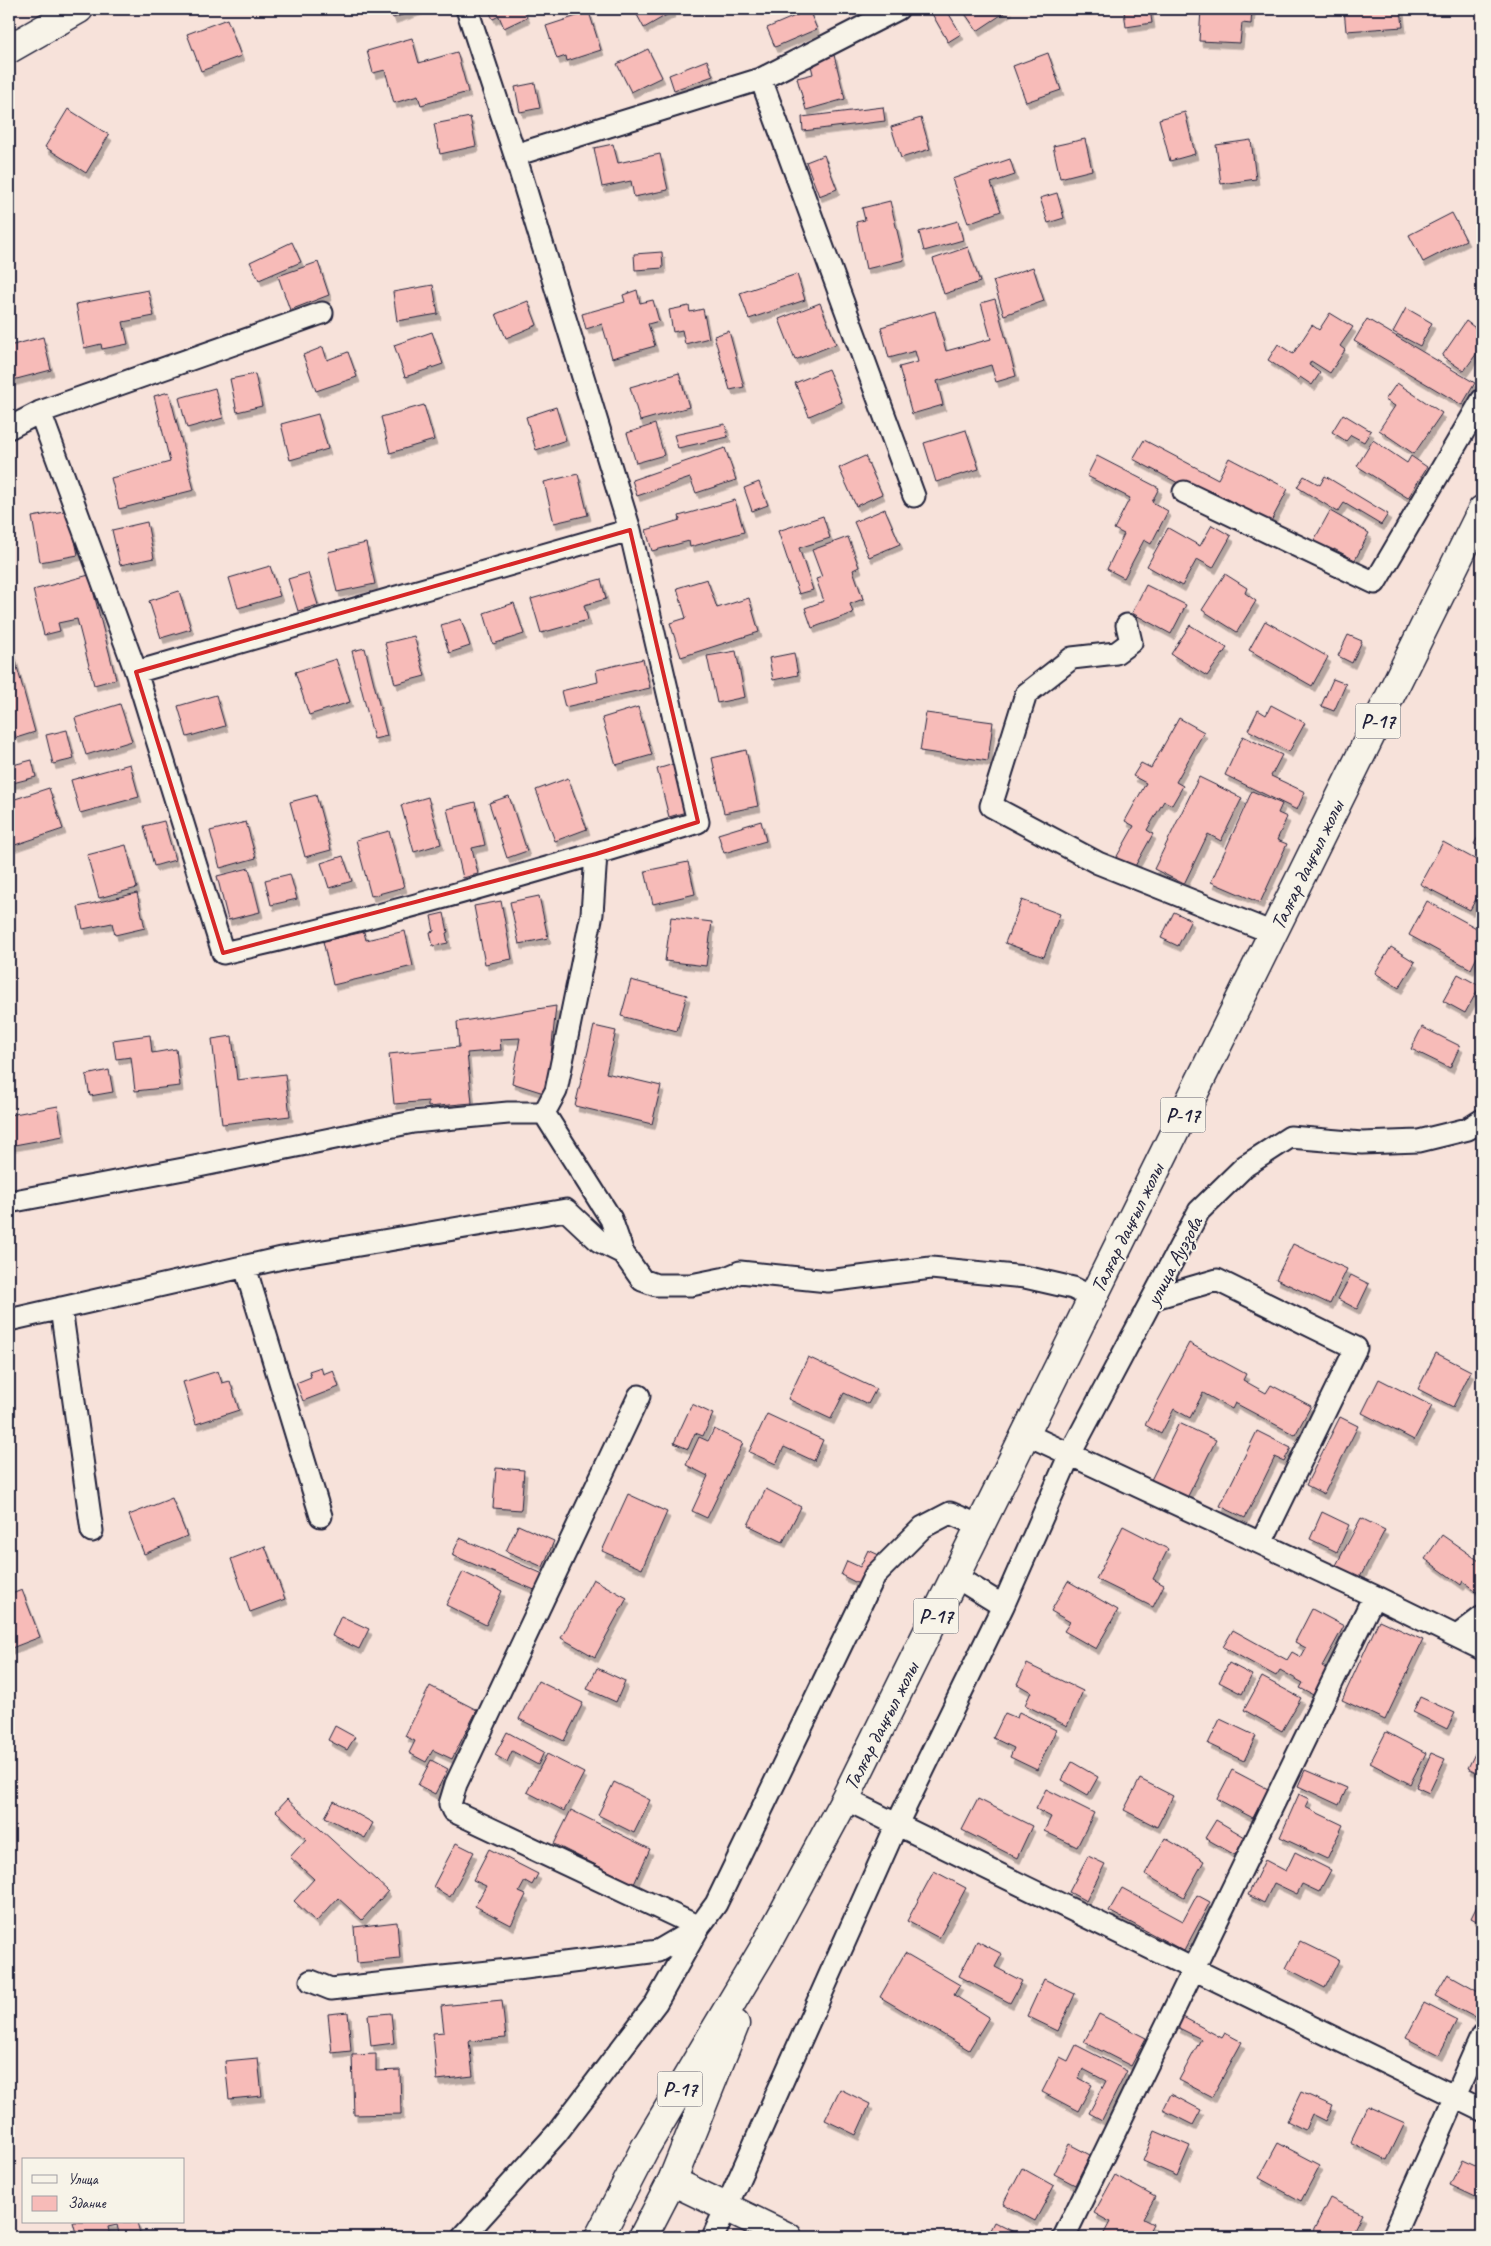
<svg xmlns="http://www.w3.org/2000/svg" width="1491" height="2246" font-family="Caveat,sans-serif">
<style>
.building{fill:#f7bbb8;stroke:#22223b;filter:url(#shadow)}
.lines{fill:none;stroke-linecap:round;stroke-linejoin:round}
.street-casing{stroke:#22223b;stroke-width:25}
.secondary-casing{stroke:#22223b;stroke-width:31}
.primary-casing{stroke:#22223b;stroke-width:31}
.street{stroke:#f7f3e8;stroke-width:21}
.secondary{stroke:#f7f3e8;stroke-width:28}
.primary{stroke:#f7f3e8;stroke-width:28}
.marked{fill:none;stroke:#d62828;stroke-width:4;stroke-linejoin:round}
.labels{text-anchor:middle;stroke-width:4;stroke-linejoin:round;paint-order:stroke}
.shield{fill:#f7f3e8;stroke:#62616f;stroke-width:1}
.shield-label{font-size:20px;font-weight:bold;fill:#22223b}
.street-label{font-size:21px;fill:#22223b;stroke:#f7f3e8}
</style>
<defs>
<filter id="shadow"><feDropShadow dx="3" dy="5.5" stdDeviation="0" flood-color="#0004"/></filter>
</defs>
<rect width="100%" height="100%" fill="#f7e2da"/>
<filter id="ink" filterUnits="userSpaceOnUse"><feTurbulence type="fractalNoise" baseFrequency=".02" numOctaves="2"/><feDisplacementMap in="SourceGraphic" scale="10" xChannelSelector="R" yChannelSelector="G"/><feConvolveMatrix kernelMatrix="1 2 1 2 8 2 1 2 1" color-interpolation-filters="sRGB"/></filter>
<g filter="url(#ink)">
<path class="building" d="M390,9h30l-27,9z
M488,9h35l4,8 -23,11 -5,-12 -6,3z
M634,9h37l1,3 -28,16z
M937,9h9l15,25 -13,8 -17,-30z
M962,9h48l-33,22z
M1150,9l2,14 -26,4 -2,-16z
M1201,9h51l-1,15 -9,-1 -2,20 -41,-2z
M1344,9h57l2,18 -57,4z
M809,10l8,19 -42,18 -8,-19z
M589,12l12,38 -34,11 -1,-5 -9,3 -11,-33z
M227,19l14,37 -40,15 -14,-37z
M412,38l7,25 38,-11 11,40 -47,13 -3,-9 -24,7 -9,-33 -12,3 -6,-22z
M648,49l14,28 -31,15 -14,-28z
M1048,53l13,37 -35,12 -13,-36z
M834,55l11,44 -39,11 -9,-32 16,-4 -3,-13z
M707,60l6,16 -39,14 -5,-15z
M535,83l5,25 -20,4 -5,-25z
M883,107l2,14 -82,10 -1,-14z
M68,109l41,26 -23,38 -41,-26z
M1185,112l10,42 -25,7 -11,-42z
M470,117l6,29 -36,8 -6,-30z
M921,118l9,31 -29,9 -10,-31z
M1085,139l7,31 -32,8 -7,-32z
M1251,140l5,39 -35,5 -5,-39z
M613,144l5,19 42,-9 8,36 -34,7 -3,-16 -29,6 -8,-39z
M824,155l13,34 -18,7 -13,-34z
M1010,159l5,16 -24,8 10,28 -33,12 -16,-44z
M1057,193l7,25 -16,5 -8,-25z
M890,201l14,59 -38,9 -10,-47 9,-2 -3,-12z
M1452,213l14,27 -43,22 -14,-27z
M958,221l5,19 -39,11 -5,-19z
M292,242l9,20 -42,18 -9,-18z
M968,247l12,35 -36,12 -11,-35z
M662,252l1,16 -28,2 -1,-16z
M318,262l11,33 -39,15 -12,-34z
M1033,267l11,34 -40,14 -11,-34z
M797,274l8,26 -56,19 -9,-26z
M433,285l5,29 -41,7 -4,-29z
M148,290l6,26 -31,6 5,22 -26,5 -1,-5 -17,4 -8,-44z
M637,290l3,13 13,-3 6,21 -11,3 7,22 -43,12 -10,-34 -16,5 -4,-15 43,-12 -2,-7z
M995,299l21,77 -20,6 -5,-17 -54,16 6,24 -31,9 -13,-47 19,-5 -3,-11 -26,7 -8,-31 54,-16 11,40 45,-12 -10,-36z
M528,301l9,24 -31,13 -10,-24z
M820,303l16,41 -41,16 -16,-41z
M689,306l1,6 13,-3 6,29 -24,6 -3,-14 -9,2 -4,-22z
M1406,308l26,15 -12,23 -27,-14z
M1330,313l23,14 -13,19 5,4 -15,23 -19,-12 -2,4 11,8 -8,12 -12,-8 -2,3 -30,-20 10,-16 15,10 19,-29 7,5z
M1367,319l108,64 -13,22 -108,-64z
M1466,321l16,12v13l-18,25 -22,-15z
M729,331l15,56 -14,3 -16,-54z
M432,332l11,32 -38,13 -11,-32z
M43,337l8,33 -42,11v-35z
M323,347l4,13 21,-8 9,25 -41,14 -13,-36z
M828,369l14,33 -33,14 -14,-33z
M679,373l10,34 -49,14 -10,-34z
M255,374l7,32 -25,6 -7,-33z
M1397,383l45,30 -28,41 -35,-24 16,-24 -10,-6z
M215,388l8,30 -36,10 -8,-30z
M169,392l25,98 -75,19 -8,-31 59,-16 -16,-66z
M424,405l10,35 -44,13 -9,-36z
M556,407l10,33 -30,10 -10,-33z
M318,414l10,35 -38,11 -9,-36z
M1343,414l28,17 -7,11 -13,-7 -5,6 -14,-9z
M655,424l9,31 -28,8 -9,-30z
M725,424l3,13 -50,11 -4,-13z
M966,430l13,39 -43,13 -12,-39z
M1144,440l74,39 11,-21 59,31 -20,38 -41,-21 3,-5 -18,-10 -4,8 -75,-40z
M1373,440l34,23 4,-7 16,11 -19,31 -51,-32z
M725,448l11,32 -40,13 -6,-15 -53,18 -5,-16z
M865,456l17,38 -26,12 -17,-38z
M1097,456l62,32 -7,14 16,9 -17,33 -7,-4 -20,38 -17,-9 17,-35 -10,-5 16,-31 -43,-22z
M578,474l10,41 -34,8 -10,-41z
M1304,476l16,9 5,-9 63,38 -7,11 -37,-22 -6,9 -41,-25z
M759,482l9,23 -16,6 -8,-23z
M735,500l9,32 -54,15 -1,-6 -37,10 -6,-21 34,-10 -1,-4z
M885,509l15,35 -31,13 -15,-35z
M69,510l9,45 -38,7 -8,-45z
M1330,511l39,22 -14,27 -21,-11 -3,5 -19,-10z
M823,516l7,22 -31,10 14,42 -14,4 -21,-63z
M147,522l7,36 -34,7 -8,-35z
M1212,525l19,11 -18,32 -16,-9 -15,27 -35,-20 21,-38 32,18z
M848,537l11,30 -6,3 10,29 -13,5 3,9 -41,15 -7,-20 19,-7 -8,-22 6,-2 -10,-27z
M366,543l9,41 -38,8 -9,-40z
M270,566l10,30 -42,12 -9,-30z
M308,573l10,32 -20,6 -10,-32z
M1225,574l22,14 -2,5 11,8 -19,31 -35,-22z
M89,575l27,104 -22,6 -17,-66 -19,4 2,8 -16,4 -11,-45z
M601,579l5,20 -22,6 4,15 -47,13 -10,-34z
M707,579l10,29 32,-10 10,34 -78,25 -11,-34 16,-5 -9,-30z
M1146,585l40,20 -15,29 -39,-21z
M179,591l12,38 -30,9 -12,-37z
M514,603l10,31 -31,10 -9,-31z
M461,619l9,27 -21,7 -8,-28z
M1265,621l63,36 -16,29 -63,-36z
M1190,625l37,23 -20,28 -36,-22z
M1348,635l14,6 -10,22 -14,-7z
M414,636l11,40 -30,8 -10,-41z
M11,645l24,87 -19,6 -7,-26v-66z
M365,648l22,88 -13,3 -22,-88z
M736,651l9,46 -28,6 -10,-47z
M794,653l4,22 -25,5 -4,-22z
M336,659l14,43 -41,13 -14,-43z
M643,659l7,29 -85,19 -4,-16 37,-9 -2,-12z
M1333,679l13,5 -12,27 -13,-5z
M216,695l9,31 -38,11 -9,-31z
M120,704l12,37 -46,14 -11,-37z
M1271,705l34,18 -16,29 -41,-22 10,-20 8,5z
M638,707l14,48 -36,10 -14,-47z
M926,713l67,9 -5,39 -68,-10z
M1179,718l25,14 -28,50 7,4 -11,19 -8,-4 -17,29 6,4 -19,34 -18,-10 18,-32 -9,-5 21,-38 -13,-7 8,-13 10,5z
M67,730l7,29 -21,5 -7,-29z
M1243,736l39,19 -11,21 34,16 -8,18 -72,-35z
M746,750l12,56 -34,7 -12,-55z
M32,760l4,17 -27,7v-18z
M130,764l9,33 -59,16 -9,-33z
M674,764l12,48 -17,5 -12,-48z
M1199,777l43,21 -21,43 -13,-7 -24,50 -30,-15z
M568,778l19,51 -32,12 -19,-51z
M49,788l14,41 -54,18v-46z
M1252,791l30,13 -4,9 9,4 -10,23 10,4 -27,59 -49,-21z
M316,795l15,55 -26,7 -15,-55z
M509,796l18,55 -20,7 -18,-55z
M428,797l13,47 -27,8 -13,-47z
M475,802l10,43 -13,3 6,26 -15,4 -16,-69z
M164,821l11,39 -21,6 -10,-40z
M761,821l5,20 -42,12 -6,-19z
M246,822l10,36 -36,10 -10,-37z
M1482,830v19l-8,-5z
M389,831l15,56 -33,9 -15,-56z
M1443,842l39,21v25l-12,22 -50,-26z
M126,845l11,43 -38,10 -12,-43z
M343,856l9,25 -23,7 -8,-25z
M688,862l7,32 -42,10 -8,-33z
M249,868l11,44 -32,8 -11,-44z
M290,874l7,25 -26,6 -6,-25z
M137,893l8,35 -30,7 -3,-12 -29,6 -5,-22z
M539,896l9,42 -29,6 -9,-42z
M1022,900l38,14 -16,43 -39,-14z
M501,901l11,58 -27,5 -11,-58z
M1427,901l55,30v16l-11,22 -62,-34z
M1174,912l17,8 -13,26 -17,-8z
M444,913l4,19 -2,1 2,10 -15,3 -3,-14 4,-1 -3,-15z
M671,917l41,5 -6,44 -41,-5z
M405,931l8,35 -80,19 -10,-44 41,-9 2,8z
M1391,947l24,15 -16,26 -24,-15z
M1458,974l22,12 -15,27 -22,-12z
M631,980l56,15 -10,36 -56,-15z
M556,1006l-9,88 -35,-11 8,-45 -20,1 1,11 -34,3 5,50 -44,4v-6l-34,3 -5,-50 70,-7 -2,-25z
M594,1026l22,5 -10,42 55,13 -9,38 -77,-18z
M1422,1027l38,19 -10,22 -39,-19z
M150,1035l2,18 24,-4 4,37 -45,5 -4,-34 -15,2 -3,-19z
M232,1036l5,44 48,-6 5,42 -68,8 -10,-85z
M109,1070l4,22 -23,4 -4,-21z
M58,1106l5,30 -54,10v-31z
M1293,1244l54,25 -17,35 -54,-25z
M1351,1275l18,9 -12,25 -19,-10z
M1189,1343l57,31 -3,6 23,13 5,-8 40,21 -16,29 -60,-32 -3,6 -29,-16 -13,25 -16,-9 -13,25 -16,-9z
M1436,1353l35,18 -18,36 -35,-18z
M808,1357l68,32 -8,15 -24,-11 -13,26 -43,-20z
M321,1367l2,7 10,-4 6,17 -36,14 -7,-18 15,-6 -2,-6z
M218,1371l4,12 8,-2 9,29 -43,14 -13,-42z
M1379,1379l53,27 -18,34 -52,-27z
M692,1404l21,10 -10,22 -8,-3 -7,16 -14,-6z
M767,1414l56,26 -9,21 -30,-14 -8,17 -27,-12z
M1340,1417l18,9 -34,68 -18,-9z
M1179,1423l37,17 -30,60 -36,-18z
M714,1429l29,14 -36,75 -15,-7 16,-35 -22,-11 13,-28 9,4z
M1257,1431l34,17 -7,13 -9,-4 -30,61 -25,-12z
M496,1468l28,2 -3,40 -28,-2z
M766,1489l35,18 -18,35 -35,-17z
M628,1494l39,18 -25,57 -40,-18z
M172,1498l15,38 -43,18 -15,-39z
M1322,1512l27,13 -12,27 -27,-13z
M1361,1518l24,12 -27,51 -24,-12z
M518,1525l36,16 -11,26 -37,-16z
M1123,1526l45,23 -15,30 11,6 -11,22 -57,-28z
M1442,1535l40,28v32l-19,-14 -2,4 -36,-26z
M460,1538l83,36 -6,17 -85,-36z
M265,1546l20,53 -35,13 -19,-53z
M868,1550l11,5 -16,31 -22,-11 6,-14 13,6z
M463,1572l39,19 -16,34 -40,-20z
M593,1579l34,19 -32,59 -34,-19z
M1068,1581l50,29 -22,39 -32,-18 6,-9 -19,-11z
M22,1590l18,47 -31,12v-54z
M1312,1609l32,17 -22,40 9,5 -14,26 -17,-9 3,-5 -23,-13 -4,6 -53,-29 10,-17 54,30 5,-8 9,5 5,-9 -11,-6z
M341,1616l28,13 -10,20 -27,-13z
M1379,1620l44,20 -38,80 -43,-20z
M1229,1663l23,12 -10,19 -23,-12z
M1027,1664l56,27 -16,35 -42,-21 6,-13 -14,-8z
M597,1668l28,13 -9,21 -29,-13z
M1262,1677l39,21 -19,33 -38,-21z
M538,1681l45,22 -19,38 -45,-22z
M430,1686l47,24 -25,49 -19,-9 -7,12 -17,-9 6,-12 -10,-5z
M1420,1697l35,16 -8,16 -34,-17z
M1019,1712l37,18 -19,40 -27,-13 4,-9 -21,-10 12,-25 12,5z
M1220,1719l36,17 -12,25 -36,-17z
M335,1726l20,11 -8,13 -19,-10z
M507,1732l37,20 -6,13 -26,-14 -5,11 -12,-7z
M1386,1732l40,21 -16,31 -40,-21z
M1482,1739v36l-14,-7z
M1431,1753l14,6 -16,34 -13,-6z
M547,1754l37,19 -20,38 -37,-19z
M431,1760l17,9 -13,25 -17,-9z
M1072,1762l26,15 -10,18 -26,-15z
M1232,1770l36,19 -15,29 -36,-19z
M1305,1770l42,18 -8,17 -41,-19z
M1140,1779l33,17 -16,31 -33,-17z
M614,1782l36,18 -16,33 -36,-18z
M1046,1789l48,24 -17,34 -33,-16 7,-14 -15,-8z
M1299,1794l10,5 -4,8 38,18 -16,34 -47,-22z
M287,1799l101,92 -26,29 -24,-22 -22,24 -22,-21 20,-22 -24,-22 16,-18 -30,-28z
M978,1799l54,27 -15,32 -55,-28z
M334,1801l39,22 -8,15 -40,-21z
M571,1810l79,39 -16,35 -80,-40z
M1216,1820l29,17 -10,18 -30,-17z
M1165,1838l39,23 -20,36 -39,-23z
M456,1843l18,9 -24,45 -17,-10z
M489,1849l49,25 -6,11 -7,-4 -6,11 7,3 -15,30 -36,-19 11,-20 -13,-6z
M1295,1852l36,18 -12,22 -17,-8 -5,10 -23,-11 -10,20 -16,-8 17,-35 21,11z
M1088,1856l17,8 -19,37 -17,-9z
M934,1871l32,17 -27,50 -32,-17z
M1122,1888l61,33 14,-26 13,7 -26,49 -75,-40z
M1482,1896v28l-11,-6z
M397,1922l3,37 -43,4 -3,-36z
M977,1941l25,13 -7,13 27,14 -12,22 -51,-27z
M1300,1941l39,19 -14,28 -39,-20z
M905,1953l55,32 -6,10 35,22 -20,33 -89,-53z
M1448,1974l34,19v10l-8,14 -39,-21z
M1044,1979l31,15 -17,37 -31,-15z
M502,2000l4,38 -37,3 4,35 -36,4 -4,-47 11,-1 -3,-26z
M1424,2003l33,17 -18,35 -33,-17z
M348,2012l3,39 -19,2 -4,-39z
M391,2013l3,30 -23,3 -3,-31z
M1099,2014l47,24 -15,28 -47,-24z
M1183,2017l39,21 3,-5 17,9 -30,55 -33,-17 22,-41 -24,-12z
M1076,2045l51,26 -25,49 -13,-7 17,-32 -23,-12 -4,9 13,7 -14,26 -36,-19 18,-35 8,4z
M376,2054v17l24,-1 1,44 -47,1 -2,-60z
M258,2058l4,38 -33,3 -4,-38z
M840,2089l30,15 -14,31 -31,-15z
M1301,2092l32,14 -7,15 -14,-7 -7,16 -18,-9z
M1171,2094l30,16 -8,15 -30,-15z
M1367,2106l38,17 -18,37 -37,-18z
M1155,2131l35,15 -13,30 -34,-15z
M1278,2143l42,22 -19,36 -42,-23z
M1069,2144l21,11 -15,30 -21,-11z
M1462,2160l20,9v31l-32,-15z
M1022,2168l32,18 -19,35 -32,-17z
M1115,2175l40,22 -12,22 10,5 -7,13h-44l8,-15 -16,-9z
M1330,2198l32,16 -12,23h-15l-6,-3 -2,3h-17z
M73,2222h64l4,15h-21l-3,-12 -9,2 2,10h-33z
M994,2222l30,15h-48l4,-7 8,4z"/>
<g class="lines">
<g class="street-casing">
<path id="street" d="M761,79l153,417
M515,155l246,-76 137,-70
M40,412l96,260 87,281c160,-36 319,-82 475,-131l-68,-292 -115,-375 -48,-146
M9,428l31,-16 282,-99
M1184,492l191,91 107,-183
M1127,625l4,17 -15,11 -44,5 -46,36 -35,112 107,57 175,70
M136,672l494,-142
M544,1113l67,106 12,34 19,27 14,5h35l35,-7 14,-6 88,9 103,-13 94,9 48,11 20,10
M9,1202l185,-35 219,-45 95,-9h36l12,-22 36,-177 4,-60
M245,1267l76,249
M1155,1298l62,-18 139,68 -95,195
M61,1308l31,223
M9,1320l273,-62 284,-48 33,31 24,12
M639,1396l-183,388 -6,20 3,7 246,116
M1026,1434l348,162 108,53
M956,1577l47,29
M1457,1636l25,-19
M845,1799l637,311
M311,1981l20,8 194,-21 133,-17 41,-24
M463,2237l94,-104 99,-130 43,-76 17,-23 159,-329 48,-48 27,-14 30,13
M713,2237l184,-413 106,-218 67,-152 129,-243 46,-45 45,-29 72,6 57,-2 49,-12 14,-9
M1064,2237l310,-641
M1393,2237l89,-202"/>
</g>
<g class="secondary-casing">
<path id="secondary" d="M672,2181l116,56"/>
</g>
<g class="primary-casing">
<path id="primary" d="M9,49l70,-40
M599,2237l46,-89 122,-205 78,-144 637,-1289
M643,2237l29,-56 63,-157"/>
</g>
<use href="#street" class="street"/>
<use href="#secondary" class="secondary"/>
<use href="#primary" class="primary"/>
</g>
</g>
<path class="marked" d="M630,530l68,292 -102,32 -373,99 -87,-281z"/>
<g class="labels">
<g class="shield">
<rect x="1355.5" y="703.5" width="45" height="35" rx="4"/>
<rect x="1160.5" y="1097.5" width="45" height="35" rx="4"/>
<rect x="913.5" y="1598.5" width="45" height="35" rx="4"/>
<rect x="657.5" y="2071.5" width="45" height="35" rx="4"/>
</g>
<g class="shield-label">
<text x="1378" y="728">P-17</text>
<text x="1183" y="1122">P-17</text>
<text x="936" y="1623">P-17</text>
<text x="680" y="2096">P-17</text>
</g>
<g class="street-label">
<text transform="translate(1307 865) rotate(-64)" y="7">Талғар даңғыл жолы</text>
<text transform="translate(1127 1228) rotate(-64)" y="7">Талғар даңғыл жолы</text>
<text transform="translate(1174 1261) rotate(-62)" y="7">улица Ауэзова</text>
<text transform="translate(881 1726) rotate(-63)" y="7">Талғар даңғыл жолы</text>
</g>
</g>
<rect width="1491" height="2246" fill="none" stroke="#f7f3e8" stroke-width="30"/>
<rect x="15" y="15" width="1461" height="2216" fill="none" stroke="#22223b" stroke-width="2" filter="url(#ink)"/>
<rect x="22" y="2158" width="162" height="65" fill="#f7f3e8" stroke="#a29fa3"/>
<rect x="32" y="2175" width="25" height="8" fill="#f7f3e8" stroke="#a29fa3"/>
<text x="68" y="2184" font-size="15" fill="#22223b">Улица</text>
<rect x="32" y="2196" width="25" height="15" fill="#f7bbb8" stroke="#a29fa3"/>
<text x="68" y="2208" font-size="15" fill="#22223b">Здание</text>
</svg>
